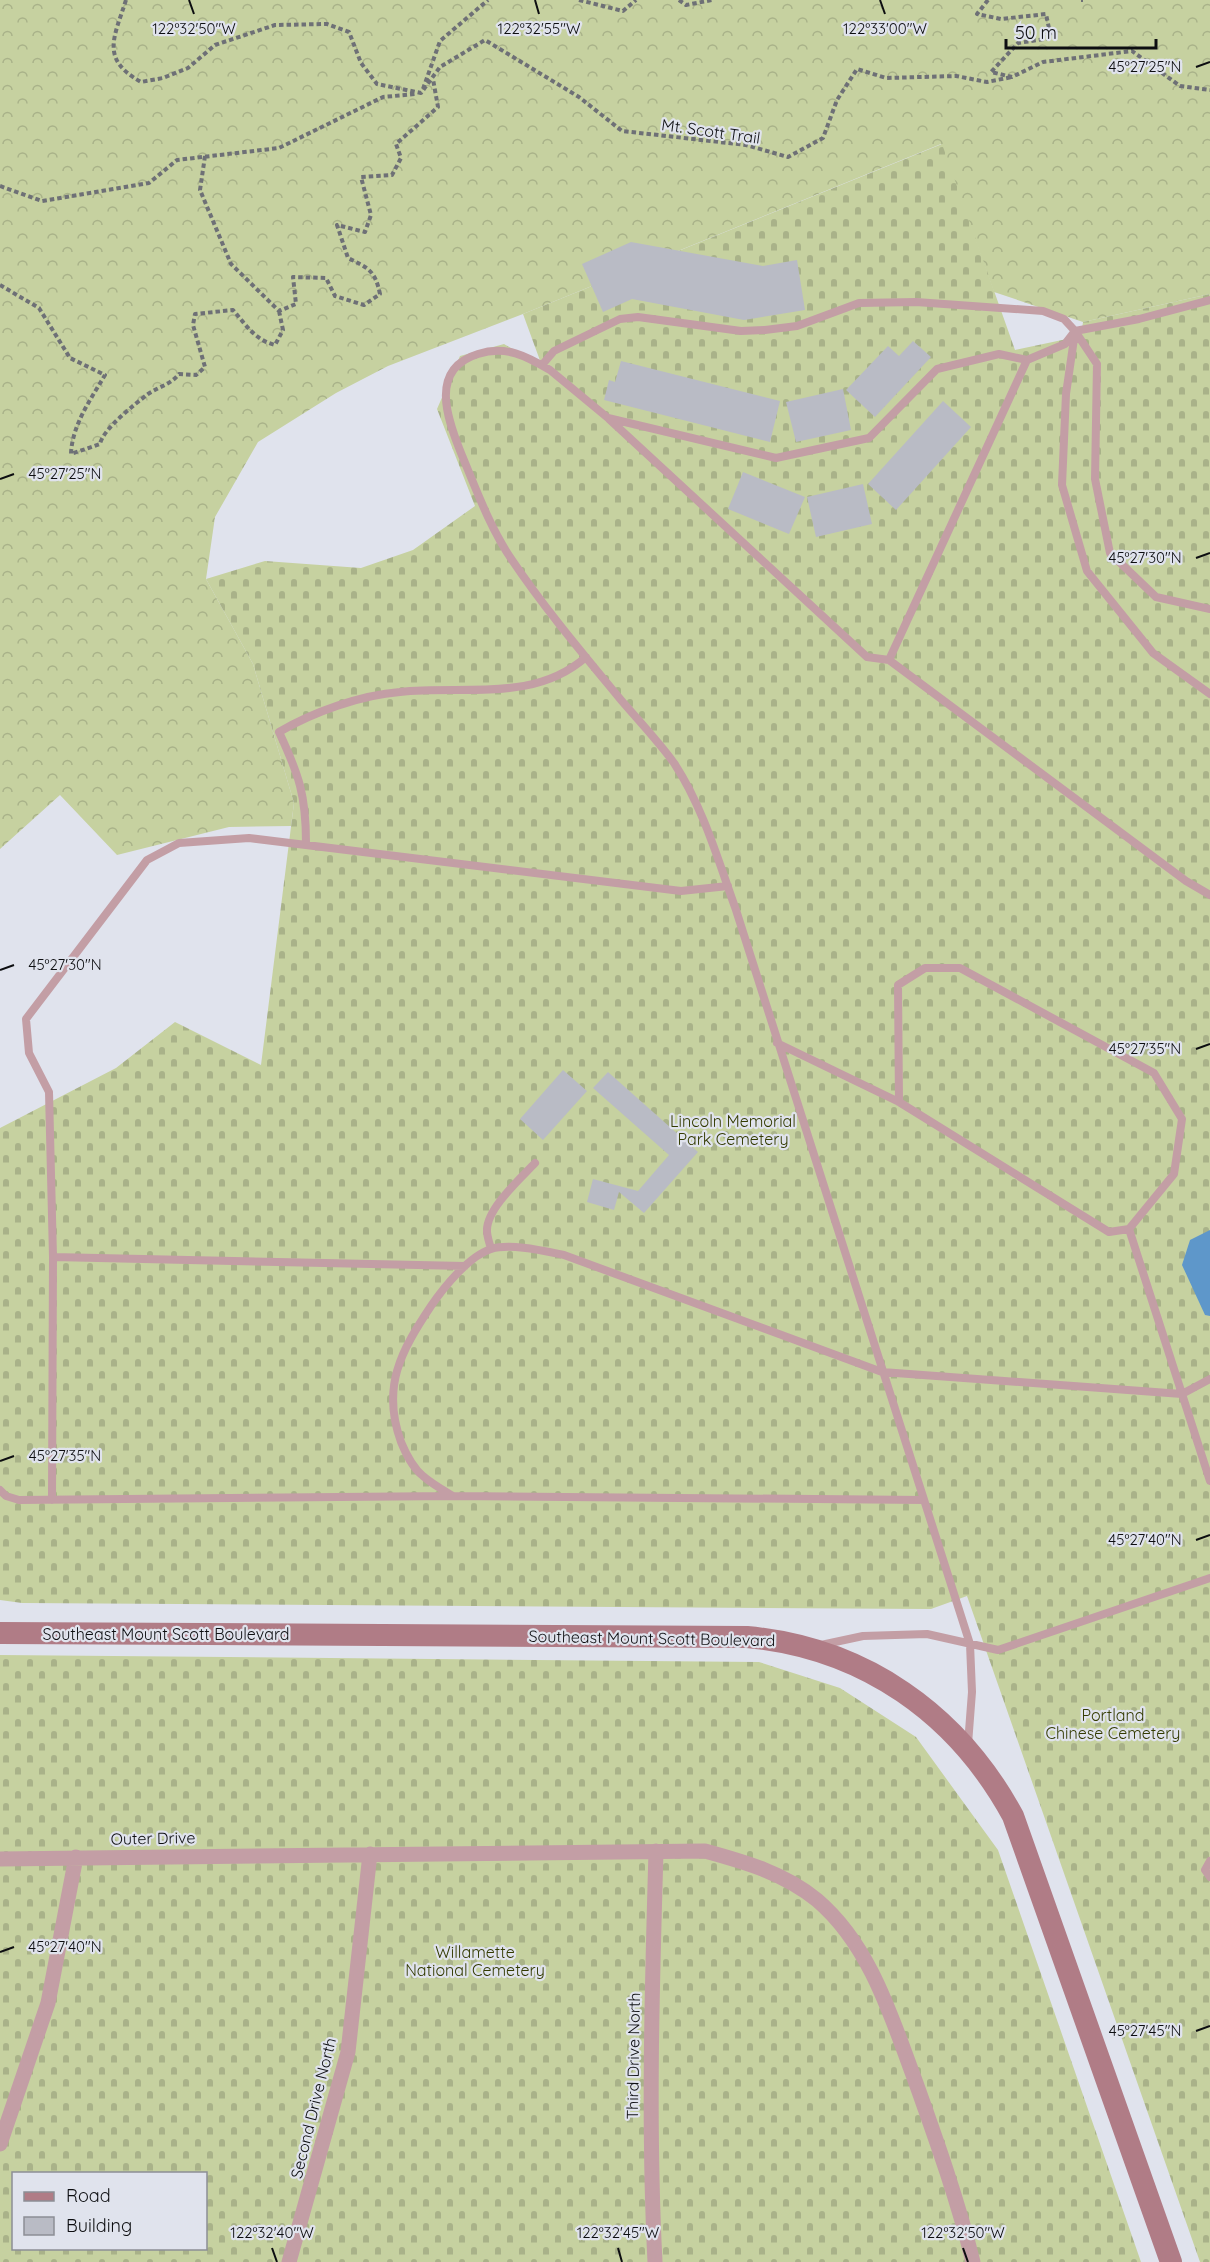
<svg xmlns="http://www.w3.org/2000/svg" width="1210" height="2262" font-family="Quicksand,sans-serif">
<style>
.forest{fill:url(#forest-crowns)}
.cemetery{fill:url(#cemetery-stones);fill-rule:evenodd}
.water{fill:#5e97ca}
.building{fill:#b9bbc5}
.lines{fill:none;stroke-linecap:round;stroke-linejoin:round}
.path{stroke:#6e7076;stroke-width:4;stroke-dasharray:4.5 3;stroke-linecap:butt}
.service{stroke:#c39ea5;stroke-width:8}
.minor{stroke:#c39ea5;stroke-width:15}
.secondary{stroke:#b07c86;stroke-width:22}
.ticks{fill:none;stroke:#0d0e11;stroke-width:2}
.labels{text-anchor:middle;stroke-width:4.5;stroke-linejoin:round;paint-order:stroke}
.street-label{font-size:16px;fill:#0d0e11;stroke:#e0e3ed}
.park-label{font-size:16px;fill:#333b01;stroke:#e0e3ed}
.ticks-label{font-size:15px;text-anchor:middle;fill:#0d0e11;stroke:#e0e3ed;stroke-width:4.5;stroke-linejoin:round;paint-order:stroke}
</style>
<defs>
<pattern id="forest-crowns" width="20" height="18" patternUnits="userSpaceOnUse" patternTransform="scale(1.5)"><rect width="20" height="18" fill="#c6d1a0"/><path d="M2 6a3 3 0 1 1 6 0M12 15a3 3 0 1 1 6 0" fill="none" stroke="#a9b289"/></pattern>
<pattern id="cemetery-stones" width="16" height="16" patternUnits="userSpaceOnUse" patternTransform="scale(1.5)"><rect width="16" height="16" fill="#c6d1a0"/><path d="M2 7V4a2 2 0 0 1 4 0v3zM10 15v-3a2 2 0 0 1 4 0v3z" fill="#a9b289"/></pattern>
</defs>
<rect width="100%" height="100%" fill="#e0e3ed"/>
<path class="forest" d="M0,0h1210v294l-127,28 -89,-30 -53,-148 -418,170 -135,52 -52,27 -78,49 -43,75 -9,62 47,85 41,139 -3,23 -62,1 -112,28 -57,-60 -60,54z"/>
<path class="cemetery" d="M942,144l73,206 66,-14 2,-14 127,-28v1968h-10l-233,-666 -36,13 -909,-6 -22,-3v-472l116,-60 59,-46 86,43 33,-262 -41,-139 -47,-85 59,-18 96,7 52,-18 62,-44 -38,-97 23,-53 44,-12 38,22 -19,-52z
M0,1655l759,7 81,26 76,49 82,113 143,412h-1141zM14,2174h192v74h-192z"/>
<path class="water" d="M1210,1230v86l-5,-1 -23,-50 8,-25z"/>
<path class="building" d="M631,242l132,24 34,-6 8,50 -61,10 -112,-21 -29,13 -21,-48z
M913,341l18,16 -56,60 -29,-27 42,-44 11,10z
M621,361l159,40 -10,41 -166,-42 5,-20 6,2z
M843,389l8,41 -55,12 -10,-40z
M943,401l28,26 -75,83 -28,-26z
M743,472l62,25 -16,37 -61,-25z
M863,484l9,40 -56,13 -9,-40z
M563,1070l24,21 -44,49 -23,-21z
M608,1072l90,80 -54,61 -25,-21 -5,18 -27,-8 6,-23 45,12 31,-36 -76,-67z"/>
<g class="lines">
<path class="path" d="M126,0c-12,38 -26,59 15,82l22,-4 25,-10 27,-23 60,-20 52,-1 22,8 12,31 16,21 44,9 19,-26 45,-27 94,57 43,34 124,14 42,12 35,-19 14,-38 20,-31 29,9 70,-2 31,6 25,-5
M579,0l44,11 13,-11
M679,0l7,5 26,-5
M988,0l-11,14 24,5 45,-5 5,24 -33,5 -27,29 21,5 31,-15 89,-11 48,35 30,4
M1081,0h2
M423,89l17,-48 48,-41
M205,156l-5,34 31,74 48,47 17,-7 -3,-27 33,1 9,18 29,9 16,-11c-5,-24 -12,-26 -32,-36l-11,-33 28,7 6,-17 -10,-38 31,-2 9,-17 -5,-14 42,-37 -5,-28
M0,186l42,15 107,-18 28,-23 102,-12 104,-51 32,-3
M0,285l39,23 31,50 35,17c-14,24 -33,50 -34,79l29,-10c3,-15 35,-40 48,-50 12,-8 22,-9 31,-20l17,1 9,-8 -12,-42 2,-11 38,-4c13,15 22,30 42,35l8,-15 -4,-19"/>
<path class="service" d="M1075,331l22,33 -2,115 15,74 46,44 54,12
M1075,331l64,-12 71,-19
M1075,332l-9,62 -4,91 25,86 66,82 57,41
M542,365l12,-14 66,-32 18,-2 103,14 24,-1 32,-4 62,-23 57,-1 127,9 21,8 11,12 -10,13 -38,16 -28,-6 -62,15 -68,69 -93,20 -168,-40 -58,-48c-24,-14 -44,-25 -72,-16 -49,15 -31,64 -17,99 15,36 29,75 51,107 33,49 72,95 109,140 18,21 37,41 53,63 29,44 44,97 62,147l234,734 2,48 -4,52
M609,419l258,238 22,3 138,-300
M889,660l297,221 24,14
M306,843c0,-48 -7,-68 -27,-111 34,-20 82,-37 121,-40 64,-7 134,11 186,-35
M777,1043l122,59 210,130 20,-3 81,252
M899,1102l-1,-117 27,-17h35l194,105 28,46 -8,55 -45,55
M491,1249c-1,-5 -4,-12 -4,-18 -1,-22 34,-53 48,-68
M53,1257l412,9
M0,1490l6,6 13,4 434,-4 471,4
M453,1496c-10,-6 -21,-12 -30,-20 -11,-9 -17,-22 -22,-34 -20,-55 0,-91 30,-136 13,-19 38,-50 60,-57 20,-6 53,2 73,6l318,117 300,22 28,-15
M52,1500l1,-243 -4,-165 -20,-39 -3,-34 121,-159 32,-17 70,-5 432,53 47,-5
M821,1645l42,-9 64,-2 71,16 212,-72
M1210,1861l-5,9 5,7"/>
<path class="minor" d="M0,1859l705,-8c40,11 79,22 112,49 54,46 75,119 99,183 21,59 42,118 57,179
M0,2144l48,-141 28,-146
M289,2262l59,-210 22,-198
M655,2262c-7,-137 -3,-274 1,-411"/>
<path class="secondary" d="M0,1633l747,4c117,11 210,76 266,179l158,446"/>
</g>
<path class="ticks" d="M189,0l5,14M535,0l4,14M880,0l5,14M1196,67l14,-5M0,479l14,-5M1196,558l14,-5M0,970l14,-5M1196,1049l14,-5M0,1461l14,-5M1196,1540l14,-5M0,1952l14,-5M1196,2031l14,-5M272,2248l5,14M618,2248l4,14M963,2248l5,14"/>
<g class="labels">
<g class="street-label">
<text transform="translate(711 131) rotate(8)" y="6">Mt. Scott Trail</text>
<text x="166" y="1640">Southeast Mount Scott Boulevard</text>
<text transform="translate(652 1638) rotate(1)" y="6">Southeast Mount Scott Boulevard</text>
<text transform="translate(153 1838) rotate(-1)" y="6">Outer Drive</text>
<text transform="translate(633 2056) rotate(-89)" y="6">Third Drive North</text>
<text transform="translate(313 2108) rotate(-76)" y="6">Second Drive North</text>
</g>
<g class="park-label">
<text x="733" y="1127">Lincoln Memorial<tspan x="733" dy="18">Park Cemetery</tspan></text>
<text x="1113" y="1721">Portland<tspan x="1113" dy="18">Chinese Cemetery</tspan></text>
<text x="475" y="1958">Willamette<tspan x="475" dy="18">National Cemetery</tspan></text>
</g>
</g>
<g class="ticks-label">
<text x="885" y="34">122°33'00"W</text>
<text x="194" y="34">122°32'50"W</text>
<text x="539" y="34">122°32'55"W</text>
<text x="1145" y="72">45°27'25"N</text>
<text x="65" y="479">45°27'25"N</text>
<text x="1145" y="563">45°27'30"N</text>
<text x="65" y="970">45°27'30"N</text>
<text x="1145" y="1054">45°27'35"N</text>
<text x="65" y="1461">45°27'35"N</text>
<text x="1145" y="1545">45°27'40"N</text>
<text x="65" y="1952">45°27'40"N</text>
<text x="1145" y="2036">45°27'45"N</text>
<text x="272" y="2238">122°32'40"W</text>
<text x="618" y="2238">122°32'45"W</text>
<text x="963" y="2238">122°32'50"W</text>
</g>
<rect x="12" y="2172" width="195" height="78" fill="#e0e3ed" stroke="#8c8e95" stroke-width="1.5"/>
<rect x="24" y="2192" width="30" height="9" fill="#b07c86" stroke="#8c8e95" stroke-width="1.5"/>
<text x="66" y="2202" font-size="18" fill="#0d0e11">Road</text>
<rect x="24" y="2217" width="30" height="18" fill="#b9bbc5" stroke="#8c8e95" stroke-width="1.5"/>
<text x="66" y="2232" font-size="18" fill="#0d0e11">Building</text>
<path d="M1006 39v9h150v-9" fill="none" stroke="#0d0e11" stroke-width="3"/>
<text x="1015" y="39" font-size="18" fill="#0d0e11" stroke="#e0e3ed" stroke-width="4.5" paint-order="stroke">50 m</text>
</svg>
